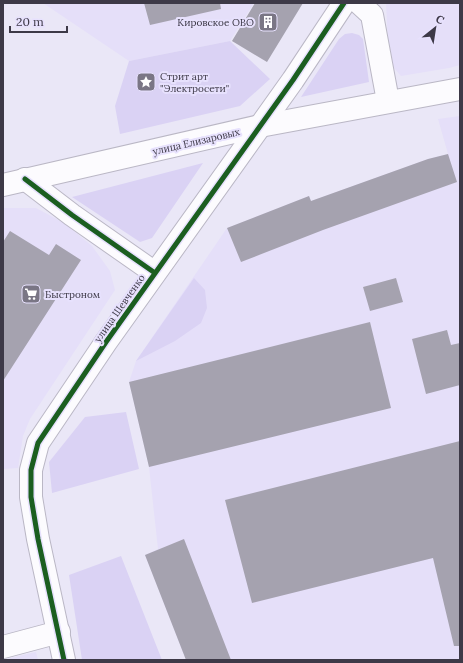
<svg xmlns="http://www.w3.org/2000/svg" width="463" height="663" font-family="Lora,serif">
<style>
.built{fill:#e5dff9}
.green{fill:#dad2f4}
.building{fill:#a5a2af}
.lines{fill:none;stroke-linecap:round;stroke-linejoin:round}
.street-casing{stroke:#bab7c5;stroke-width:24}
.secondary-casing{stroke:#bab7c5;stroke-width:24}
.primary-casing{stroke:#bab7c5;stroke-width:24}
.street{stroke:#fcfbfe;stroke-width:22}
.secondary{stroke:#fcfbfe;stroke-width:22}
.primary{stroke:#fcfbfe;stroke-width:22}
.cycleway-casing{stroke:#e7e1fd;stroke-width:8}
.cycleway{stroke:#1b5e20;stroke-width:5}
.labels{text-anchor:middle;stroke-width:4;stroke-linejoin:round;paint-order:stroke}
.poi-label{font-size:10px;fill:#3d3947;stroke:#e7e1fd;text-anchor:start}
.street-label{font-size:10px;fill:#3d3947;stroke:#e7e1fd}
</style>
<rect width="100%" height="100%" fill="#eae7f7"/>
<path class="built" d="M43,3h211l-24,38 -101,20z
M386,3h74v62l-11,3 -48,8 -12,-14z
M460,116v544h-274l-41,-105 13,-6 -9,-82 -20,-85 7,-21 91,-133 82,-32 2,5 117,-42 20,-5 -10,-35z
M3,208h33l28,15 28,23 18,25 5,19 -85,129 -7,17 -5,32 -15,1z
M36,652l2,8h-35z"/>
<path class="green" d="M352,33l7,2 4,4 6,43 -68,15 38,-58 6,-5z
M230,41l40,38 -30,27 -120,28 -5,-28 14,-45z
M203,163l-51,75 -12,4 -68,-45z
M194,278l11,12 2,18 -6,15 -26,18 -39,20z
M126,412l13,57 -87,24 -3,-31 36,-45z
M121,556l41,104h-80l-13,-85z"/>
<path class="building" d="M144,3h76l1,6 -71,16z
M255,3h48l-36,59 -35,-21z
M448,154l9,28 -134,48 -82,32 -14,-34 82,-32 2,5 117,-42z
M10,231l39,24 7,-11 25,16 -78,121v-139z
M396,278l7,24 -33,9 -7,-24z
M370,322l21,86 -242,59 -20,-85z
M447,330l4,15 9,-2v42l-34,9 -14,-55z
M460,441v205h-6l-21,-88 -181,45 -27,-103z
M184,539l47,121h-45l-41,-105z"/>
<g class="lines">
<g class="street-casing">
<path id="street" d="M3,647l56,-15"/>
</g>
<g class="secondary-casing">
<path id="secondary" d="M359,3l13,12 16,86
M25,179l47,36 83,58
M64,660l-26,-121 -7,-42v-27l7,-27 68,-101 187,-262 51,-77"/>
</g>
<g class="primary-casing">
<path id="primary" d="M3,185l257,-59 200,-37"/>
</g>
<use href="#street" class="street"/>
<use href="#secondary" class="secondary"/>
<use href="#primary" class="primary"/>
<g class="cycleway-casing">
<path id="cycleway" d="M25,179l47,36 83,58
M64,660l-26,-121 -7,-42v-27l7,-27 68,-101 187,-262 51,-77"/>
</g>
<use href="#cycleway" class="cycleway"/>
</g>
<defs>
<g id="building-square" transform="scale(1)"><rect x="-9" y="-9" width="18" height="18" rx="4" fill="#7a7685" stroke="#e7e1fd"/><path d="M-4-6H4V6H1V3H-1V6H-4ZM-2.5-4.3h1.7v1.8h-1.7ZM.8-4.3h1.7v1.8H.8ZM-2.5-1h1.7V.8h-1.7ZM.8-1h1.7V.8H.8Z" fill="#fff"/></g>
<g id="sight-square" transform="scale(1)"><rect x="-9" y="-9" width="18" height="18" rx="4" fill="#7a7685" stroke="#e7e1fd"/><path d="M0-6L1.8-2.2L6-1.7L2.9 1.2L3.7 5.4L0 3.3L-3.7 5.4L-2.9 1.2L-6-1.7L-1.8-2.2Z" fill="#fff"/></g>
<g id="supermarket-square" transform="scale(1)"><rect x="-9" y="-9" width="18" height="18" rx="4" fill="#7a7685" stroke="#e7e1fd"/><path d="M-6-5.5h2.5l.6 2H6L4.5 2H-2.5L-4.4-4H-6ZM-1.5 3.2a1.3 1.3 0 1 0 .1 0ZM3 3.2a1.3 1.3 0 1 0 .1 0Z" fill="#fff"/></g>
</defs>
<g fill-rule="evenodd">
<use href="#building-square" x="268" y="22"/>
<use href="#sight-square" x="146" y="82"/>
<use href="#supermarket-square" x="31" y="294"/>
</g>
<g class="labels">
<g class="poi-label">
<text x="254" y="26" text-anchor="end">Кировское ОВО</text>
<text x="160" y="80">Стрит арт<tspan x="160" dy="12">"Электросети"</tspan></text>
<text x="45" y="298">Быстроном</text>
</g>
<g class="street-label">
<text transform="translate(196 141) rotate(-13)" y="4">улица Елизаровых</text>
<text transform="translate(119 308) rotate(-55)" y="4">улица Шевченко</text>
</g>
</g>
<rect width="463" height="663" fill="none" stroke="#3d3947" stroke-width="8"/>
<g transform="translate(435 28) rotate(30)" stroke="#e7e1fd" stroke-width="3" paint-order="stroke">
<path d="M0-3L7 15L0 10L-7 15Z" fill="#3d3947"/>
<text y="-6" font-size="11" font-weight="bold" text-anchor="middle" fill="#3d3947">С</text>
</g>
<path d="M10 26v6h57v-6" fill="none" stroke="#3d3947" stroke-width="2"/>
<text x="16" y="26" font-size="12" fill="#3d3947" stroke="#e7e1fd" stroke-width="3" paint-order="stroke">20 m</text>
</svg>
